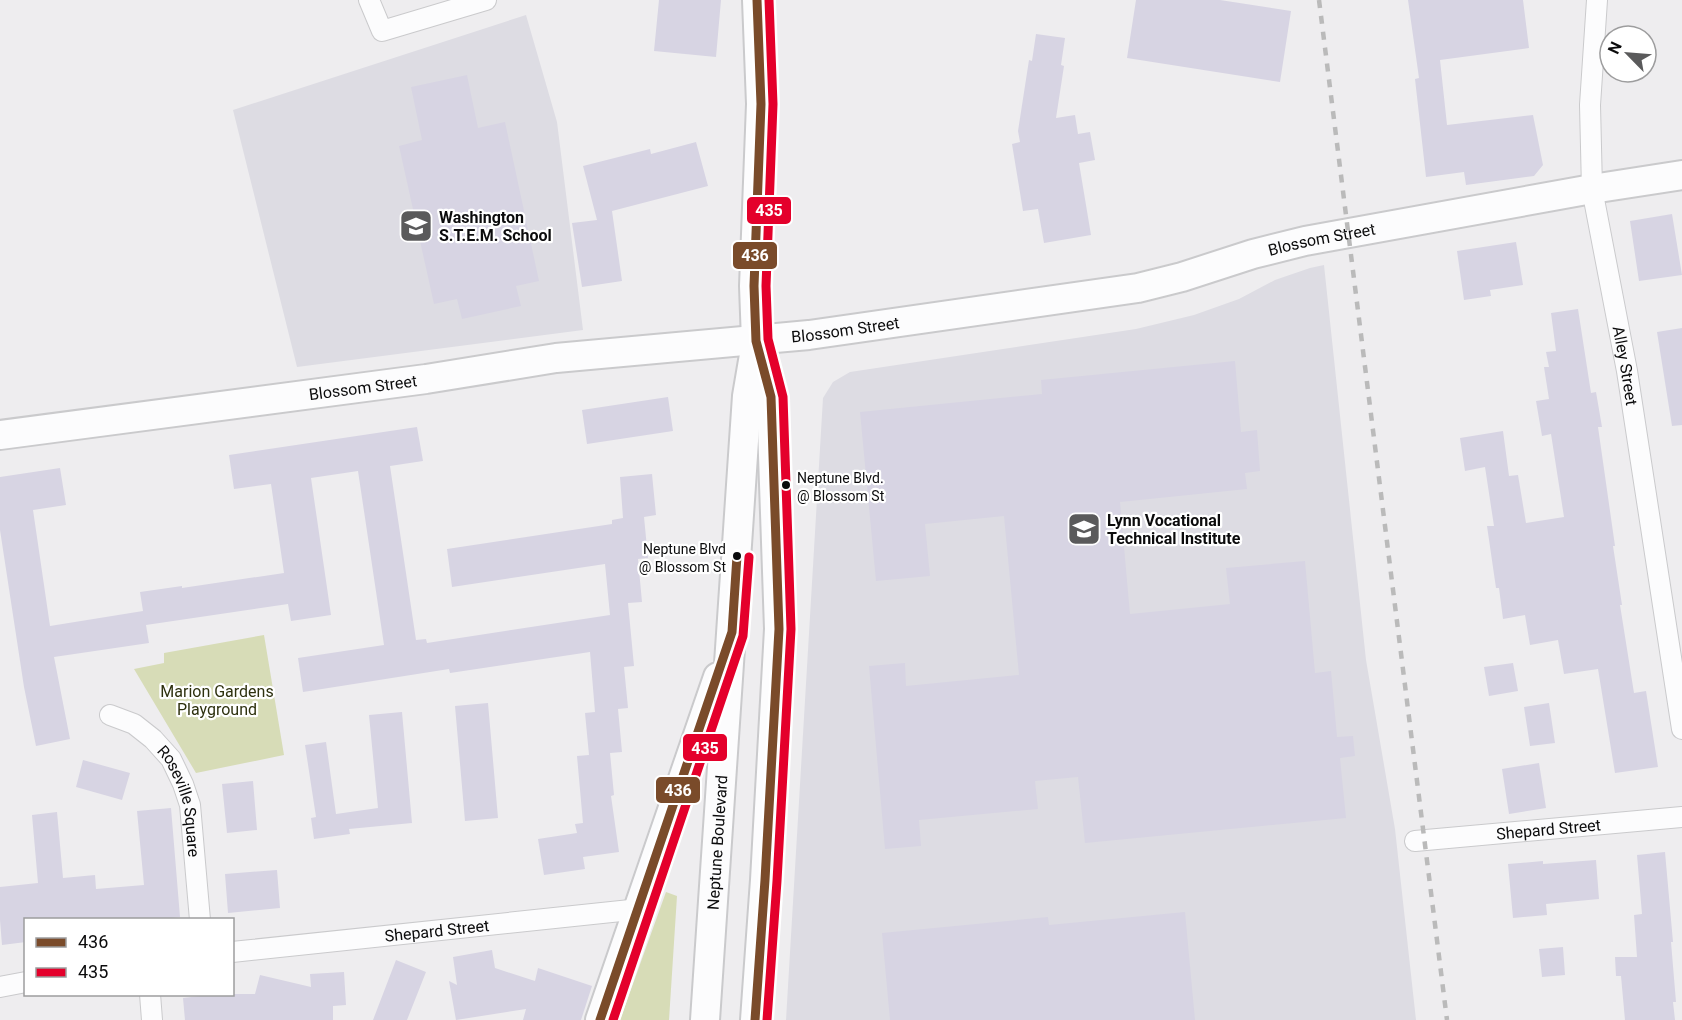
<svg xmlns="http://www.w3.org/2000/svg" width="1682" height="1020" font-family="Roboto,sans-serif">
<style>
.built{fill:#dddce3}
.green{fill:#d7dcb7}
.building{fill:#d7d4e3}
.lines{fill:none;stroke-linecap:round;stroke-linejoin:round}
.street-casing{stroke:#cacacc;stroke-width:22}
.secondary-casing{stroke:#cacacc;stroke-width:32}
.street{stroke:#fcfcfd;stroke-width:20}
.secondary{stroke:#fcfcfd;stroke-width:28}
.rail{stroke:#bababa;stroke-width:4.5;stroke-dasharray:8 8;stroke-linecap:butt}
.bus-1-casing{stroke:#fff;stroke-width:14}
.bus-2-casing{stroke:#fff;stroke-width:14}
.bus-1{stroke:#7a4b2a;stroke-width:9}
.bus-2{stroke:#e4002b;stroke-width:9}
.bus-dot{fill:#0b0b0c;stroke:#fff;stroke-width:2}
.labels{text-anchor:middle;stroke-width:4.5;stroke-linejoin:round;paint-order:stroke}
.bus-label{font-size:14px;fill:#0b0b0c;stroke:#fff;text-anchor:start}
.poi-label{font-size:16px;font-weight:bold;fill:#0b0b0c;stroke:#fff;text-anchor:start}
.street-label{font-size:16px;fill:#0b0b0c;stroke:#fff}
.park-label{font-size:16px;fill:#2e310f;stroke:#fff}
.line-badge{stroke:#fff;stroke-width:2}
.badge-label{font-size:16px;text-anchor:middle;font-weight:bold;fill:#fff}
</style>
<rect width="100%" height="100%" fill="#eeedef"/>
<path class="built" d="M526,15l31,107 26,208 -286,37 -64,-257z
M1324,265l42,395 29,169 21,191h-630l37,-622 10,-16 17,-10 286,-43 58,-14 45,-16 36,-19 35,-12z"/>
<path class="green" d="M264,635l20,120 -88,18 -62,-104 30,-6v-10z
M666,892l11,4 -8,124h-49z"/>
<path class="building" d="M659,0h62l-5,57 -62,-6z
M1136,0h84l71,11 -11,71 -153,-24z
M1408,0h115l6,48 -89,12 7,65 86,-10 10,50 -9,11 -68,9 -2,-13 -38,5 -11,-98 4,-1z
M1036,34l29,4 -4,27 3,1 -8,52 19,-3 3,19 12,-2 5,28 -16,3 12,72 -47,8 -6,-34 -15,2 -11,-67 8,-2 -2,-11 11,-71 3,1z
M467,75l11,53 27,-6 34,159 -23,5 5,20 -59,13 -5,-20 -23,5 -35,-158 23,-6 -11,-53z
M696,142l12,44 -96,25 10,70 -40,6 -10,-64 25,-3 -14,-54 67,-17 1,5z
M1672,214l10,61 -43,6 -9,-60z
M1516,242l7,43 -33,5 1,6 -27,4 -7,-49z
M1578,309l13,84 5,-1 6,35h-4l17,119h-2l9,59h-2l14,88 12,-2 12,76 -43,6 -17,-104 -34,5 -6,-34 -28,5 -5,-30 -22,4 -4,-31h-3l-9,-62h7l-9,-59 -20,4 -5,-33 43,-7 6,45 9,-1 8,48 38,-6 -13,-83 -9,2 -6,-35 13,-2 -5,-32h5l-3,-15 10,-1 -5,-38z
M1682,328v97l-10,1 -15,-94z
M1235,361l6,71 16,-2 3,41 -15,2 2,16 -127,13 10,112 100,-10 -4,-36 79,-7 10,112 16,-2 6,66 16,-1 2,20 -15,2 6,60 -261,25 -7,-66 -43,4 3,28 -119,11 2,26 -36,3 -16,-183 36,-3 1,23 113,-11 -15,-159 -79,8 5,52 -54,5 -16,-169 182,-18 -1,-14z
M668,397l5,34 -86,13 -5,-34z
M417,427l6,34 -33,5 26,174 10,-1 1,4 183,-28 -5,-51 -153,23 -5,-38 165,-25v-4l11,-2 -3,-41 32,-3 4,41 -12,2 4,41 -10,1 4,43 -14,1 6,63 -10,1 4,41 -10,1 4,43 -12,1 4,42 -3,1 8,56 -36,5 2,12 -41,6 -6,-36 39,-6 -2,-9 8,-1 -6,-67 12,-1 -4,-42 10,-1 -5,-60 -140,21 -1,-4 -146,23 -5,-34 86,-13 -26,-174 -47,7 20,137 -40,6 -3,-17 -142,21 3,18 -95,14 16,82 -34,7 -12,-59 -24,-157v-53l60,-9 6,37 -33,5 17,116 93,-15 -3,-19 42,-6v2l102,-15 -13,-89 -37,5 -5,-34z
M1513,663l5,28 -29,5 -5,-29z
M488,703l10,115 -33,3 -10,-115z
M1549,703l6,40 -25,3 -6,-39z
M402,712l10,111 -63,6 1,5 -36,5 -3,-21 5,-1 -11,-72 21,-3 10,72 42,-6 -9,-93z
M83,760l47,13 -8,27 -46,-13z
M1539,763l7,45 -37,6 -7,-45z
M253,781l4,49 -30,3 -5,-49z
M171,808l9,109 -25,3h-129v22l-24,3 -2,-25v-33l38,-4 -6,-68 25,-3 6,66 32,-3 1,14 48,-4 -7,-74z
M1665,852l8,90h-2l5,60h-3l2,18h-50l-4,-44h-5l-1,-19h22l-3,-42 8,-1 -5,-59z
M1596,860l3,39 -53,5 1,11 -34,3 -5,-54 35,-3v3z
M277,870l3,38 -52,5 -3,-39z
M1185,912l10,108h-305l-8,-87 166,-16 1,8z
M1563,947l2,28 -23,2 -3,-28z
M492,950l3,18 40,13 3,-13 54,18 -11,34h-58l3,-11 -70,11 -7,-39 8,4 -4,-28z
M396,960l30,12 -19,48h-34z
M344,972l2,33 -13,1v14h-148l-2,-22 17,-2 -1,-2h56l5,-19 51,12 -1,-13z"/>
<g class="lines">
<g class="street-casing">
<g id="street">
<path d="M369,0l13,31 104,-31"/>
<path id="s1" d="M1597,0l-7,105 2,84 35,182 55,358"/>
<path id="s2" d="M110,715l24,9 19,15 18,20 12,25 7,21 10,115"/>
<path id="s3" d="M1415,841l267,-24"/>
<path id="s4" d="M232,952l408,-43"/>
<path d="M0,987l26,-5"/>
<path d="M150,994l2,26"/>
</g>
</g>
<g class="secondary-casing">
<g id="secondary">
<path id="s5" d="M0,435l426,-56 130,-21 253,-23 329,-47 44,-11 71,-23 52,-13 287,-52 90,-14"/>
<path d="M600,1020l118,-343"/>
<path id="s6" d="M705,1020l42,-624 8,-47"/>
<path d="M755,1020l10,-140 14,-251 -8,-232 -15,-56 -2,-55 7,-182 -4,-104"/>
</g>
</g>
<use href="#street" class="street"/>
<use href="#secondary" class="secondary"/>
<path class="rail" d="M1319,0l128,1020"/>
<g class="bus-1-casing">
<path id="bus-1" d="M600,1020l132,-388 5,-76
M755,1020l10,-140 14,-251 -8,-232 -15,-56 -2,-55 7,-182 -4,-104"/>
</g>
<g class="bus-2-casing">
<path id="bus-2" d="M613,1020l130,-384 6,-79
M767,1020l10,-139 14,-252 -8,-232 -15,-58 -2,-53 7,-182 -4,-104"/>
</g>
<use href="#bus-1" class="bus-1"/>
<use href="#bus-2" class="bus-2"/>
</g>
<defs>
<g id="school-square" transform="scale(1.725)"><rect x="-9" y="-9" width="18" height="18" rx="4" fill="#5a5a5b" stroke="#fff"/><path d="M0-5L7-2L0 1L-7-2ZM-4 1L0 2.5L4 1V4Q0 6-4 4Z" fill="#fff"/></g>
</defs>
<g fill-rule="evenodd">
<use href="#school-square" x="416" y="226"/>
<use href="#school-square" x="1084" y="529"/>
</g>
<g class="bus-dot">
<circle cx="786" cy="485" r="5"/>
<circle cx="737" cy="556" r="5"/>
</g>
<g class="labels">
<g class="bus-label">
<text x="797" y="483">Neptune Blvd.<tspan x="797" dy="18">@ Blossom St</tspan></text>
<text x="726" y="554" text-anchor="end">Neptune Blvd<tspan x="726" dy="18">@ Blossom St</tspan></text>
</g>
<g class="poi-label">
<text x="439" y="223">Washington<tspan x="439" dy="18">S.T.E.M. School</tspan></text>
<text x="1107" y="526">Lynn Vocational<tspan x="1107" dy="18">Technical Institute</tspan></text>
</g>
<g class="street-label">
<text dy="6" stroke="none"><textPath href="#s5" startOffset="1338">Blossom Street</textPath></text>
<text dy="6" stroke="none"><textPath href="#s5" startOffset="852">Blossom Street</textPath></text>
<text dy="6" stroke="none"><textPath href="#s1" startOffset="369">Alley Street</textPath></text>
<text dy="6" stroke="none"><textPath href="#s5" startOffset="366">Blossom Street</textPath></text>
<text dy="6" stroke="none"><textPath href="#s2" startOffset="120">Roseville Square</textPath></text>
<text dy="6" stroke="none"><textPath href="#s3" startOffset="134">Shepard Street</textPath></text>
<text dy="6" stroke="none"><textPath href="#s6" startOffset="178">Neptune Boulevard</textPath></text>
<text dy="6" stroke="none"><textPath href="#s4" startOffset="206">Shepard Street</textPath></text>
</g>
<g class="park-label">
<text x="217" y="697">Marion Gardens<tspan x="217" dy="18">Playground</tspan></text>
</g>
</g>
<g class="line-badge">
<rect x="746" y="196" width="46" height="29" rx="6" fill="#e4002b"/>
<rect x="732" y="241" width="46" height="29" rx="6" fill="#7a4b2a"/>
<rect x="682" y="733" width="46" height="29" rx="6" fill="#e4002b"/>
<rect x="655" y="776" width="46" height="28" rx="6" fill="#7a4b2a"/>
</g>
<g class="badge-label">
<text x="769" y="216">435</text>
<text x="755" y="261">436</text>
<text x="705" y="754">435</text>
<text x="678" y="796">436</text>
</g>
<rect x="24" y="918" width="210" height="78" fill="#ffffff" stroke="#9d9d9e" stroke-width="1.5"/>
<rect x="36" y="938" width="30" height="9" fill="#7a4b2a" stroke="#9d9d9e" stroke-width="1.5"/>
<text x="78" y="948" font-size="18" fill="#0b0b0c">436</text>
<rect x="36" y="968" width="30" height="9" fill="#e4002b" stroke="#9d9d9e" stroke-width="1.5"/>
<text x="78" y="978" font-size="18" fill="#0b0b0c">435</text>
<g transform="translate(1628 54) rotate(295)"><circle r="28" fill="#ffffff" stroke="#9d9d9e" stroke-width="1.5"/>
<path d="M0-4.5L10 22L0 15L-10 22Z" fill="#5a5a5b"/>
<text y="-9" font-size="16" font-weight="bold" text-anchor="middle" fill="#0b0b0c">N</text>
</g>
</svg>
